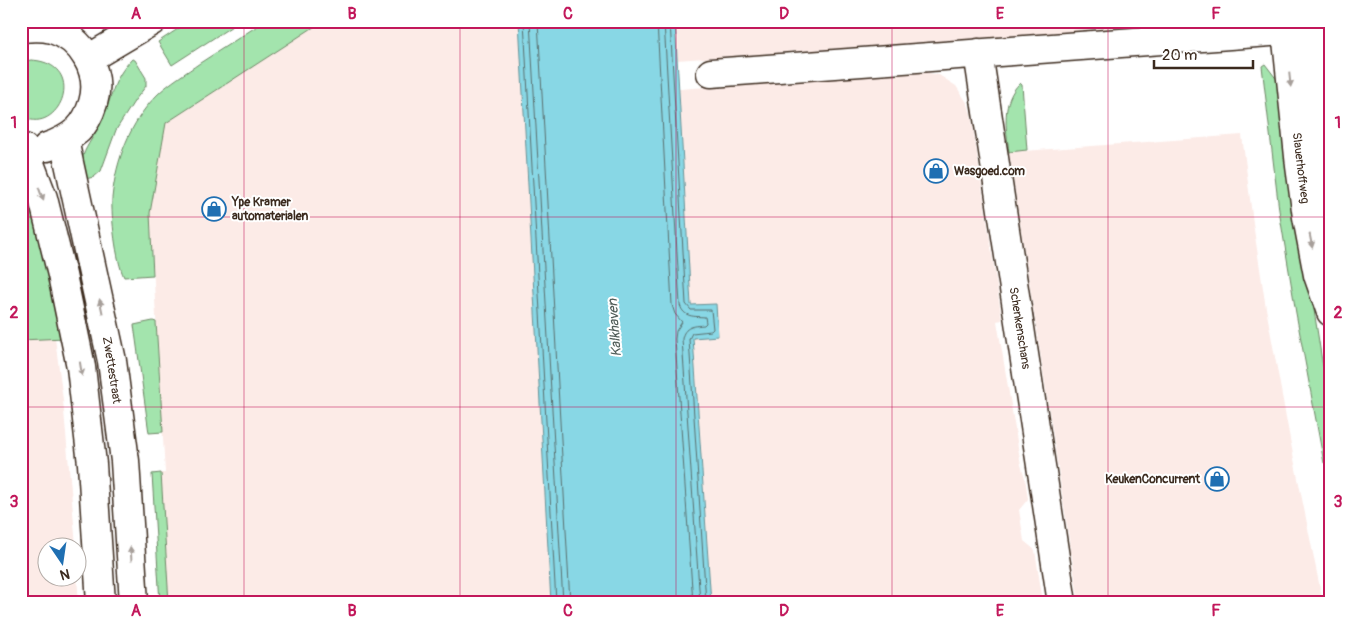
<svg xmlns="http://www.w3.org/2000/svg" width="1352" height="624" font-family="Pangolin,sans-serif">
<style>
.built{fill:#fcebe7}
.green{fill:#a3e4ad;stroke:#6f8766}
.water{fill:#88d7e5;stroke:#699295}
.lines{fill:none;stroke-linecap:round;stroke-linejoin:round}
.shore{stroke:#5a6f6e;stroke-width:1}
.street-casing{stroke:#3b2a1e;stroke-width:31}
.secondary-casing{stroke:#3b2a1e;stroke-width:31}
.primary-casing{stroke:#3b2a1e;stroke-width:31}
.street{stroke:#fff;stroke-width:28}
.secondary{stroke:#fff;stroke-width:28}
.primary{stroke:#fff;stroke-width:28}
.oneway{fill:#a79f9a}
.grid{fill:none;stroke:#c2185b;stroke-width:1;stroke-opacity:0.55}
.labels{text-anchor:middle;stroke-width:4;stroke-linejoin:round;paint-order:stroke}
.street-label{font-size:12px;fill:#3b2a1e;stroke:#fff}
.poi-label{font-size:12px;font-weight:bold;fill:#3b2a1e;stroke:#fff;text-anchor:start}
.water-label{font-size:14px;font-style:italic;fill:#525e5a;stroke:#fff}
.neatline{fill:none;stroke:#c2185b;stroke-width:2}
.grid-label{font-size:16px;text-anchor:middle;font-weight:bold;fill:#c2185b}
</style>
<rect width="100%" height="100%" fill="#fff"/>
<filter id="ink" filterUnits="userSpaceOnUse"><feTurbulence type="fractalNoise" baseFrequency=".02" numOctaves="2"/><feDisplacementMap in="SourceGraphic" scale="10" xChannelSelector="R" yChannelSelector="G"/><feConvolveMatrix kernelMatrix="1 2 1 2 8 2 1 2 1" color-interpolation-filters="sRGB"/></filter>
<g filter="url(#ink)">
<path class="built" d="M323,21h196l32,582h-382l-8,-130h4l-15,-260 15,-90z
M675,21h537l-535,39z
M916,73h13l10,2 17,11 12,18 3,10 31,206 -5,1 24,144 4,13 3,21 -9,11 5,31 11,9 8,53h-332l-18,-266 25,-2 -22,-30h-5l-12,-216z
M1242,135l11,88 13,85 24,131 33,164h-244l-70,-451z
M21,211l34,127 8,62 10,112 3,34h-28v30l29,1 2,26h-58z"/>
<path class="green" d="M190,21h50l-68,44 -14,-23z
M265,21h58l-157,102 -16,90 3,62 -29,2c-8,-16 -13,-61 -12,-79 4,-38 18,-76 45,-103 13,-13 29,-22 43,-32 22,-14 43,-28 65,-42z
M132,59l3,1 11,18v8l-11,14 -19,30 -15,41 -7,6 -9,2c-3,-8 -4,-14 -2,-23 4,-12 13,-22 18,-34 12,-25 10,-41 31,-63z
M31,60c59,3 28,79 -10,56v-54z
M1265,64l13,17 44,280 9,41v59l-7,2 -28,-150 -17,-103 -17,-144z
M1020,83l2,2 5,65 -18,2c-3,-24 -8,-51 11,-69z
M34,209l31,129 -44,2v-130z
M153,321l3,1 7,110 -14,1 -15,-108z
M161,473l8,130h-9l-8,-129z"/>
<path class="water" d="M519,21h156l16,284 25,-1 2,32 -25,2 18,265h-160z"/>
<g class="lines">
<path class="shore" d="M524,21l32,582
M530,21l33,582
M538,21l32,582
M657,21l15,284 3,9 7,8 -6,9 -1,8 18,264
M664,21l16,284c4,13 14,11 25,12l1,6 -2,2c-10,1 -20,1 -22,14l18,264
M670,21l16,283 5,6h20l2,19 -2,2 -19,2 -3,6 17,264"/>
<g class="street-casing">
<path id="street" d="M978,53l84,550
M711,73l574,-42"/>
</g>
<g class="secondary-casing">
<path id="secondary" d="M1285,21l15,145 7,51 11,58 13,37
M1312,21l11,158 8,63
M21,28c11,-1 21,-2 31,1 31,10 50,43 41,74 -3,10 -8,20 -15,27 -9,8 -19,13 -31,17
M64,140l48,221 13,100 9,142
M24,148l19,50 19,77 19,92 11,97 9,139"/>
</g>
<g class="primary-casing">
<path id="primary" d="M88,59l64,-38"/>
</g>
<use href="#street" class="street"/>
<use href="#secondary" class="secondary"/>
<use href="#primary" class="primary"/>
</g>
<defs><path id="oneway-solid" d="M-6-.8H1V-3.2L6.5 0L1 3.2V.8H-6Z" transform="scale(1.25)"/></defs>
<g class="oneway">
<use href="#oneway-solid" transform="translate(1290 80) rotate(84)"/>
<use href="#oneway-solid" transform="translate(41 194) rotate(70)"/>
<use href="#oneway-solid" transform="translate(1311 241) rotate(79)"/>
<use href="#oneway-solid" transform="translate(101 306) rotate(-102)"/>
<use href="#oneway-solid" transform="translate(81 369) rotate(81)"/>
<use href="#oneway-solid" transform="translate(131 554) rotate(-94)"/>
</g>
</g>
<path class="grid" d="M244,21v582M460,21v582M676,21v582M892,21v582M1108,21v582M21,217h1310M21,407h1310"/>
<defs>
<g id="shop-ring" transform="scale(1.25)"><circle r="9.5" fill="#fff" stroke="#1f6fb2" stroke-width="1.5"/><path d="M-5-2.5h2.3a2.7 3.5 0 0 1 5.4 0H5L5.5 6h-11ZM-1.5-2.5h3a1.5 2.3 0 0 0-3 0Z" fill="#1f6fb2"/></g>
</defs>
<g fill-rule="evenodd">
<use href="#shop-ring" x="936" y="171"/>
<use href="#shop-ring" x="214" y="209"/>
<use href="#shop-ring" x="1217" y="479"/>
</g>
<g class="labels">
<g class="street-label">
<text transform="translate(1301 168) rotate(83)" y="4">Slauerhoffweg</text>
<text transform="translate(1020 328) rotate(81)" y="4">Schenkenschans</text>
<text transform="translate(112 370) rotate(81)" y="4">Zwettestraat</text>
</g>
<g class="poi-label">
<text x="954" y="175">Wasgoed.com</text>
<text x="232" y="206">Ype Kramer<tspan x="232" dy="14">automaterialen</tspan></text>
<text x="1200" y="483" text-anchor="end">KeukenConcurrent</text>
</g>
<g class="water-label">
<text transform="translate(614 328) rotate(-94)" y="5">Kalkhaven</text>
</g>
</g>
<rect width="1352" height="624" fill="none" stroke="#fff" stroke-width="55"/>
<g transform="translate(62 562) rotate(167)"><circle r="24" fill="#ffffff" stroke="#b1aaa5"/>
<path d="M0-4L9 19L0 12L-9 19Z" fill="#1f6fb2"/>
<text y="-8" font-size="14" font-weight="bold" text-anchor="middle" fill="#3b2a1e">N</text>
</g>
<path d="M1154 60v8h99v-8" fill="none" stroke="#3b2a1e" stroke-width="2.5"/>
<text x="1162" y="60" font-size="15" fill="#3b2a1e" stroke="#ffffff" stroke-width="4" paint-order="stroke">20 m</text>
<rect x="28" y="28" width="1296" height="568" class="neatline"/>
<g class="grid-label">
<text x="136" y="19">A</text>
<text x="352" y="19">B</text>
<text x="568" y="19">C</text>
<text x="784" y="19">D</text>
<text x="1000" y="19">E</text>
<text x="1216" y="19">F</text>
<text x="14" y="128">1</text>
<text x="1338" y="128">1</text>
<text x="14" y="318">2</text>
<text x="1338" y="318">2</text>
<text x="14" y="507">3</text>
<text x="1338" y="507">3</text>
<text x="136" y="616">A</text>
<text x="352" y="616">B</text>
<text x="568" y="616">C</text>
<text x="784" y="616">D</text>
<text x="1000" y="616">E</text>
<text x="1216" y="616">F</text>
</g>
</svg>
